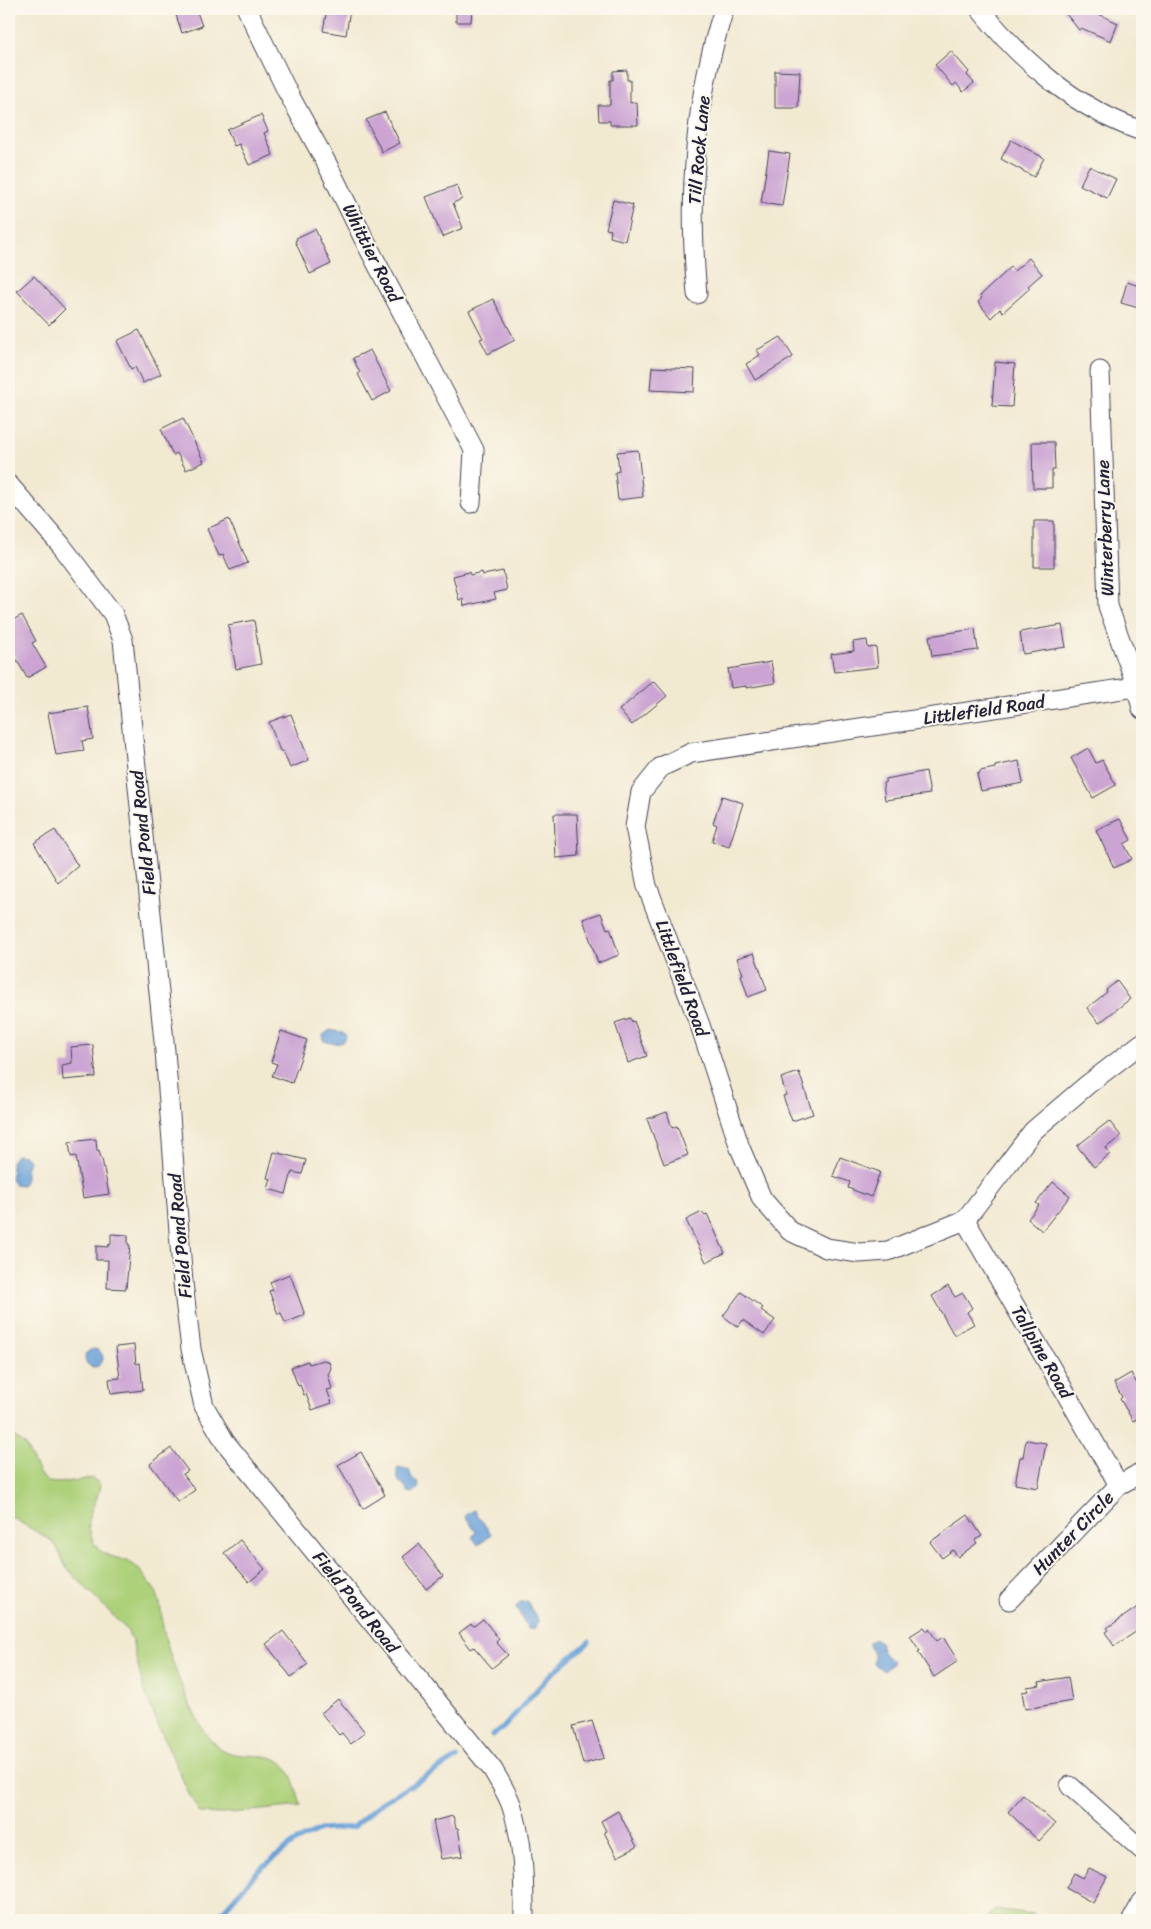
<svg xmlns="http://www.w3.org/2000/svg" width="1151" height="1929" font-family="Sriracha,sans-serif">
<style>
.green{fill:#add17a;stroke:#687a5a}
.water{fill:#6aa2d9;stroke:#46628a}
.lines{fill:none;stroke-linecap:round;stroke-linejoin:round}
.stream{stroke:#6aa2d9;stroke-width:5}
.building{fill:#cba4d3}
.street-casing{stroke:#414052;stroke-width:21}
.street{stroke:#fff;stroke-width:19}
.labels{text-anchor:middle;stroke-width:4;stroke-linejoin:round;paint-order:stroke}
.street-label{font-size:18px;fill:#22223b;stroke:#fbf7ec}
</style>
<rect width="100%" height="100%" fill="#fbf7ec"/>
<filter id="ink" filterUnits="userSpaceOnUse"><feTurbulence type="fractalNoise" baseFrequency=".02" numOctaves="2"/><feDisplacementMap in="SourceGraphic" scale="10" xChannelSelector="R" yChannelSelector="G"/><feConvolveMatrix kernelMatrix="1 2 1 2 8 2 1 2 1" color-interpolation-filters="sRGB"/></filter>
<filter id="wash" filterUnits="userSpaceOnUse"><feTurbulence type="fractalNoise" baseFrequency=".0096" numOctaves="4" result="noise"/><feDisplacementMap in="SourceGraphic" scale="20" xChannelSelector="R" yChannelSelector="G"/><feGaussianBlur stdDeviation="1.12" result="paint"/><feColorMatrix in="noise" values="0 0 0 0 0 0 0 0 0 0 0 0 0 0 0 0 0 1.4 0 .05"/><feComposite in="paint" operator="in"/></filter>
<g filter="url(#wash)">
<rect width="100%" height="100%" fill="#f2e9d1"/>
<path class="green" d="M9,1432l16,13 15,30 8,7 11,1 33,-5 8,6c-2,22 -18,29 -8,54 8,23 26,16 42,27 6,4 18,21 22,27 6,12 5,27 8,41 6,27 30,90 49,110 22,23 56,2 73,24 8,11 11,26 15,39l-79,8 -22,-1 -11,-19 -40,-90 -7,-21 -10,-43 -5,-10 -61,-63 -10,-21 -7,-7 -40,-23z
M995,1909l38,5 1,4 3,2h-42l-7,-3z"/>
<path class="water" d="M330,1030l14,3 2,3c-2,10 -13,8 -22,5l-1,-6z
M16,1155l10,1 3,4c0,3 -2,5 -2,7 -3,8 2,13 -5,18l-8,-1 -3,-6 1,-3 -1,-13z
M85 1358a9 9 0 1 1 18 0a9 9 0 1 1-18 0Z
M399,1467l10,3 3,8 7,5 -1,6 -5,4 -5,-1 -3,-6c-8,-3 -8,-9 -8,-17z
M474,1510l18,25 -14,10 -6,-8 4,-5 -11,-16z
M527,1601l12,21 -5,7h-6l-12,-22 4,-5z
M875,1639l5,3 3,10 9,9v3l-8,7 -10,-7v-9l-5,-10v-3z"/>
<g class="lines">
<path class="stream" d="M492,1736l11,-8 46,-52 40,-34
M208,1920l13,-7 37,-42 37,-29 25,-12 33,-3 28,-24 76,-45"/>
</g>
<g id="blocks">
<path class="building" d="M174,9h22l6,17 -20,7z
M327,9h23l-4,26 -23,-4z
M456,9h16l-1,13h-15z
M1062,9h30l4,4 22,10 -7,18 -30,-13 -2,2z
M951,51l18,21 -2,3 7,8 -11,9 -7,-9 -3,3 -18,-21z
M627,70v10h3v23l7,-1 1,23h-28v-4h-11l-1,-16h12v-25h3v-9z
M775,71l25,1 -2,36h-23z
M385,112l15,31 -18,9 -16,-32z
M261,115l7,16 -4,2 9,22 -24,10 -10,-21 -5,2 -7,-16z
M1011,140l33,18 -10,19 -33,-18z
M769,151l21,3 -8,52 -21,-3z
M1089,166l27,13 -9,19 -27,-13z
M457,185l5,14 -9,4 10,25 -21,9 -16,-40z
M613,200l20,5 -8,36 -15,-4 1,-7 -5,-1z
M315,229l16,35 -21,10 -15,-33 2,-1 -1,-2z
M1029,258l13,16 -14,12 2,2 -27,24 -3,-3 -9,9 -13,-16 4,-4 -2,-2 31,-29 3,4z
M34,276l31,33 -16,16 -32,-34z
M1127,282l15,5v22l-21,-6z
M493,299l22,41 -27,14 -8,-15 3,-1 -14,-27z
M139,330l22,44 -18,9 -8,-16 -4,2 -14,-28z
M781,337l12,20 -38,23 -9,-16 14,-9 -3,-5z
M370,350l21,41 -19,10 -14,-27 2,-1 -7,-15z
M995,362l20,2 -3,43 -20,-1z
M652,367l43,2 -1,23 -44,-2z
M183,418l21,44 -18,8 -9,-17 -4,2 -12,-26z
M1032,442h22l1,28h-3v18h-19z
M638,450l5,47 -25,3 -3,-28 4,-1 -2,-19z
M229,519l19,44 -18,7 -7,-16 -4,2 -12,-27z
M1034,521h20v46h-20z
M503,571l4,19 -13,3 2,6 -32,7 -1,-7 -4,1 -6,-24 16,-4 1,3 12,-3 1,3z
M22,615l14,26 -4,2 14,24 -19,11 -18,-32v-24z
M254,620l7,44 -25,5 -8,-44z
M1062,625l4,22 -43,7 -3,-22z
M975,629l3,21 -46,6 -3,-20z
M867,640l1,8 8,-1 2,20 -44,5 -3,-18 23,-3 -1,-9z
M771,662l4,21 -29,5v-2l-15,2 -3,-19z
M654,681l13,15 -35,29 -13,-15z
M88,707l5,32 -11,2 2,10 -28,4 -8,-42z
M291,714l18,46 -19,8 -7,-17h-3l-11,-29z
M1088,748l8,15 6,-3 14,25 -23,13 -22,-40z
M1019,761l4,22 -42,8 -4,-17 3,-1v-2l15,-3v-2z
M926,771l4,23 -45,6 -2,-17 3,-1v-3z
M722,796l21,7 -14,44 -17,-6 5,-16 -4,-2z
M554,814h23l2,42 -23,2z
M1120,819l11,21 -7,4 8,15 -18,9 -18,-38z
M55,830l23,36 -20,17 -24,-40z
M601,913l6,16 3,-1 9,27 -21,8 -15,-44z
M754,953l13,37 -19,7 -7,-22 2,-1 -6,-16z
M1117,981l13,18 -31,24 -12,-15 20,-16 -1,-2z
M630,1018l2,4 2,-1 13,35 -19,7 -13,-40z
M281,1031l26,9 -15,43 -20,-7 5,-12 -6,-2z
M93,1045l3,32 -33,3 -1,-15 10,-2 -1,-16z
M799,1072l14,42 -21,7 -9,-25 3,-1 -5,-17z
M667,1112l5,16 5,-2 11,29 -24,9 -17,-45z
M1109,1121l12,15 -15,12 4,6 -16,13 -17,-21z
M96,1139l1,12 2,-1 2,9h1l7,35 -26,4 -7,-42 -5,1 -2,-15z
M274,1152l32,8 -4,14 -10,-2 -6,22 -18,-5 3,-10 -4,-1z
M840,1157l40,15 -9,25 -23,-9 2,-6 -17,-6z
M1053,1182l17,14 -28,35 -14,-12 11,-14 -3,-2z
M702,1212l2,3 3,-1 18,39 -19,9 -20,-42z
M111,1234l17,1v10h2l-4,44 -19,-1 1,-28h-12v-14l12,1v-2l3,-1z
M290,1274l15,41 -20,8 -4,-10 -3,1 -9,-23 4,-1 -3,-8z
M948,1286l7,11 8,-4 9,15 -5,4 7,12 -20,11 -22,-39z
M741,1292l22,16 -2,2 14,10 -11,15 -21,-15 -5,7 -15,-11z
M134,1345l2,19 4,-1 3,27 -32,4 -2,-15 11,-1 -4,-31z
M324,1360l5,2 2,6 -3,7 4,14 -5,1 5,13 -20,7 -6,-16 -2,1 -4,-10 -2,1 -7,-19 17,-6 1,3z
M1131,1373l11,20v23l-9,5 -13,-22 2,-2 -8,-14z
M1026,1440l20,3 -8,45 -23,-4 5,-27h3z
M171,1448l17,23 -5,3 12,16 -17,12 -28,-38z
M361,1452l24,43 -22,14 -25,-44z
M968,1515l14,21 -7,4 2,3 -19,14 -5,-7 -11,8 -12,-16z
M240,1540l25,29 -16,13 -25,-29z
M419,1544l24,32 -17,13 -23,-32z
M1142,1604v24l-28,18 -9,-14 3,-2 -1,-2z
M483,1619l16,20 -3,3 12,13 -16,13 -18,-21 -3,2 -12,-16 12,-9 3,2z
M924,1627l3,4 2,-2 8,12 6,-4 15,24 -24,16 -16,-25 2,-1 -10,-15z
M283,1631l25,33 -17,13 -25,-33z
M1068,1677l4,24 -47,8 -3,-17 6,-1 -1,-4 13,-2 -1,-3z
M338,1699l27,33 -14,12 -9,-11 -3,2 -18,-22z
M592,1721l12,37 -21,6 -10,-38z
M1023,1795l32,29 -16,17 -31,-29z
M618,1811l19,36 -20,10 -13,-25 2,-1 -5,-10z
M453,1816l3,12h2l5,28 -22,3 -8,-38z
M1089,1868l18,9 -14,26 -27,-15 8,-15 9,5z"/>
</g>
</g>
<g filter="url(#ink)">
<use href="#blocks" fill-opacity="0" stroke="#414052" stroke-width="1"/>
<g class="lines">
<g class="street-casing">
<path id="street" d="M247,9l40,82 40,73 37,75 110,211 -3,53
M980,9c42,53 97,100 162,122
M697,294c-9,-98 -3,-191 27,-285
M1100,371l8,235 29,81 5,22
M9,485l52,60 52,69 10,26 42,411 18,232 8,66 13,57 21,36 268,328c6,11 14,23 18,34 13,37 13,78 13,116
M1142,686l-451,67 -30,14 -20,25 -6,35 12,59 53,139 40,123 22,51 28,32 36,17 33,5 29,-2 77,-31 68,-89 54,-46 55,-42
M965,1220l154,265
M1009,1600l110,-115 23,-13
M1070,1786l72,64
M1132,1920l10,-18"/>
</g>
<use href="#street" class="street"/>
</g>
</g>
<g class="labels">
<g class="street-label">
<text transform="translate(699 150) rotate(-85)" y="6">Till Rock Lane</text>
<text transform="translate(372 253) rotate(63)" y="6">Whittier Road</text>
<text transform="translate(1105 528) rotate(-92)" y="6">Winterberry Lane</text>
<text transform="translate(984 710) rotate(-8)" y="6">Littlefield Road</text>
<text transform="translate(143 833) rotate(-96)" y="6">Field Pond Road</text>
<text transform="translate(682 978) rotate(70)" y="6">Littlefield Road</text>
<text transform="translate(180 1236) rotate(-95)" y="6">Field Pond Road</text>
<text transform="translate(1042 1352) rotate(60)" y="6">Tallpine Road</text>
<text transform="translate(1073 1533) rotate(-46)" y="6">Hunter Circle</text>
<text transform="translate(356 1602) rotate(51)" y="6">Field Pond Road</text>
</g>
</g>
<rect width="1151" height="1929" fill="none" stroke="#fbf7ec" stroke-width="30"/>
</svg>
